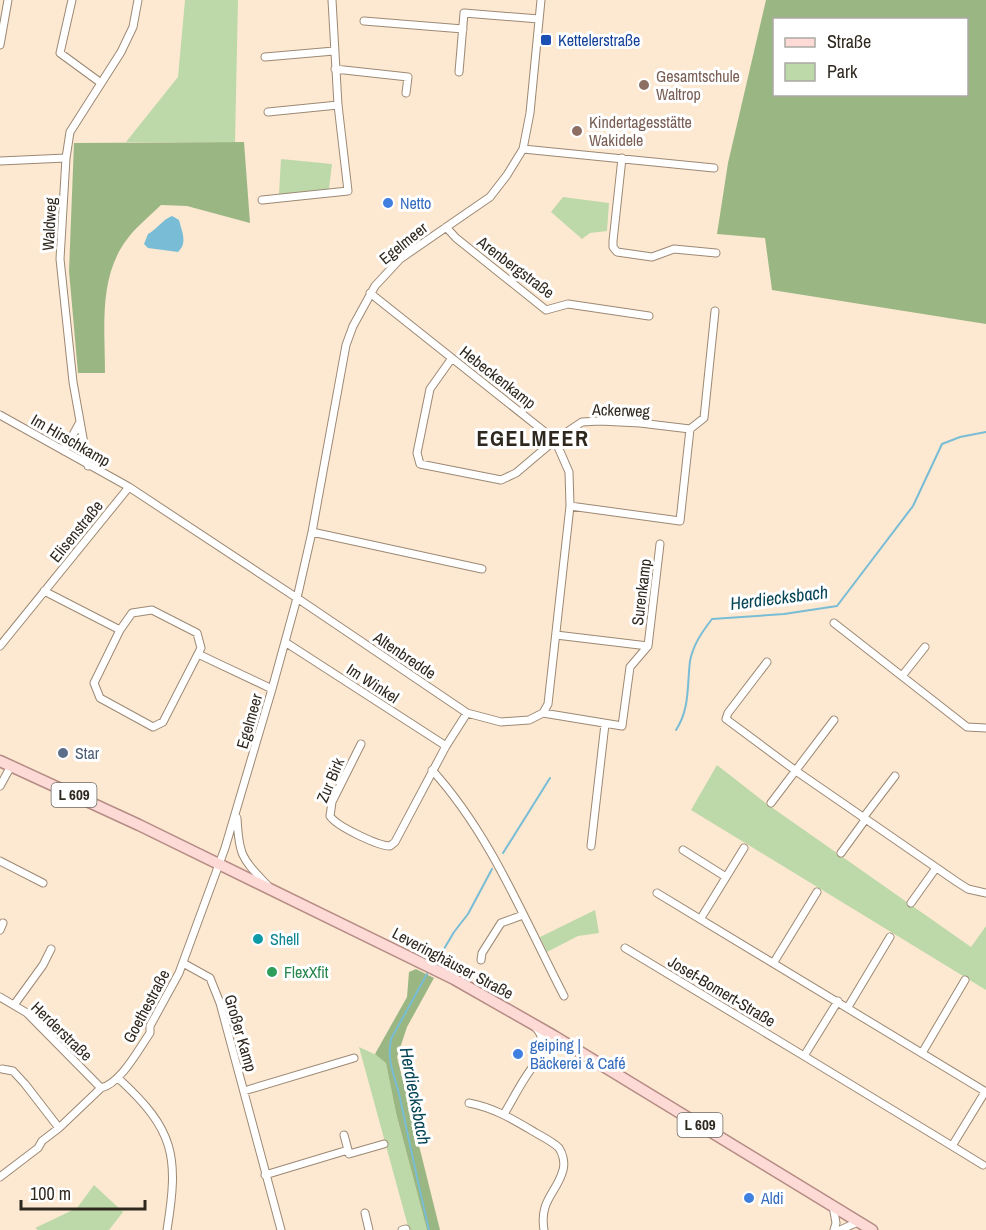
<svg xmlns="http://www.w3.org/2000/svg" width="986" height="1230" font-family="'Archivo Narrow',sans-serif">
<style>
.green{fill:#bed9a9}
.forest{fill:#9ab783;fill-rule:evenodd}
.water{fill:#78bdd5}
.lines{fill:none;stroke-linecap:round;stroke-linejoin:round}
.stream{stroke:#78bdd5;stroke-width:2}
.minor-casing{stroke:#9c8974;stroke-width:9}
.primary-casing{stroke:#b58c84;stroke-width:13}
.minor{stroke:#fff;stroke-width:7}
.primary{stroke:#fedad6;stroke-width:10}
.transit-dot{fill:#1a4fb4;stroke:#fff;stroke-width:2}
.education-dot{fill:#8d6e63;stroke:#fff;stroke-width:2}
.shop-dot{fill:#3f7fe0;stroke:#fff;stroke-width:2}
.service-dot{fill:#5c6f8a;stroke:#fff;stroke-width:2}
.culture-dot{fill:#0f9aa8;stroke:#fff;stroke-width:2}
.leisure-dot{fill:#2e9e5b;stroke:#fff;stroke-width:2}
.labels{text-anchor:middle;stroke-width:6;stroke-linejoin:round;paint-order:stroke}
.shield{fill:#fff;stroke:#6d6862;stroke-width:1.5}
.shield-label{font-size:15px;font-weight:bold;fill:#2f281f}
.transit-label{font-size:16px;fill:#164399;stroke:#fff;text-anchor:start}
.education-label{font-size:16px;fill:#785e54;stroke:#fff;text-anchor:start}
.shop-label{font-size:16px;fill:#366cbe;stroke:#fff;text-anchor:start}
.street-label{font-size:16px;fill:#2f281f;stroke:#fff}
.service-label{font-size:16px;fill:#4e5e75;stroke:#fff;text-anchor:start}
.culture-label{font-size:16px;fill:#0d838f;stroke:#fff;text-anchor:start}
.leisure-label{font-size:16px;fill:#27864d;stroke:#fff;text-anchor:start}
.water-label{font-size:18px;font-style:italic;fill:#054556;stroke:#fff}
.district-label{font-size:22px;font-weight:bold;letter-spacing:1.5px;fill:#2f281f;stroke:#fff}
</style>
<rect width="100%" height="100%" fill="#fde8d2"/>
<path class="green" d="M185,0h53l-3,142h-109l52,-65z
M281,159l51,5 -3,25 -50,5z
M563,197l46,6 -2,28 -17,2 -8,6 -31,-27z
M717,765l50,39 204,143 15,-21v64l-295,-180z
M595,910l4,23 -21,3 -31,16 -7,-15z
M359,1047l24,11 3,4 10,51 31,117h-18z
M94,1185l29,27 -14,18h-71l-3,-2 42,-20z"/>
<path class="forest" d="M766,0h220v324l-214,-34 -7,-52 -48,-4 11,-71zM774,20h192v74h-192z
M244,142l6,81 -63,-17 -26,-1c-11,11 -24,21 -33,33 -30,38 -23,90 -23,135h-27l-9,-102 5,-128z
M416,969l18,9 -27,49 -10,30 43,173h-13l-31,-117 -10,-50 -11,-9 32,-57 2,-25z"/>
<path class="water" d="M172,216l7,4c3,12 9,23 -1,32l-30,-4 -4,-4 4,-10c9,-5 14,-14 24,-18z"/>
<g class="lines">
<path class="stream" d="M676,730c14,-21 11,-45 14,-69 3,-16 12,-29 22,-42l72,-5 53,-8 76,-100 29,-62 18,-7 26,-5
M503,853l47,-75
M441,954l13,-22 14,-18 24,-45
M427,974l-36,65c-5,26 6,40 10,64 9,42 18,85 28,127"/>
<g class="minor-casing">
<path id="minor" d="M72,0l-12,53 41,30
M364,21l99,8
M0,45l8,-45
M265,57l69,-6
M335,69l73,8 -2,16
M459,72l5,-59 75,6
M268,112l70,-7
M523,149l191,19
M622,158l-9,83v6l4,5 35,5 22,-8 42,4
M0,161l66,-3
M262,200l86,-9 -10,-86 -6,-105
M446,227l10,11 90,72 22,-6 81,12
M370,293l185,147 14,32 1,34 -22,198 -5,9
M452,358l-22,31 -13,64 3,11 81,16 15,-7 39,-33 27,-18 18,-1 40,2 50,6 14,-11 11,-107
M0,415l129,72 168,111 170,115 34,9 28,-2 14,-7 79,13 8,-59 18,-21 12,-102
M64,451l16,-29
M88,466l-15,-84 -13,-123 6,-101 4,-26 51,-80 12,-25 5,-27
M570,506l110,15 10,-92
M312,532l170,37
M44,591l76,39
M152,610l45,23 4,15 -38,74 -10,5 -53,-29 -6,-15 26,-53 12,-17z
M834,623l133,104 19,1
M556,635l92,11
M285,642l161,104
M0,646l129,-159
M198,654l74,35
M767,662l-39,51 -2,6 70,52 161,111 11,7 18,4
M902,676l23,-29
M361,744l-29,58 -2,14c6,10 48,30 60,30l5,-4 51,-96 21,-33
M432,770c59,65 92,149 132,226
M0,786l11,-20
M771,803l63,-83
M237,818c2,39 5,40 31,68
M863,818l32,-42
M591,846l14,-122
M683,850l43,27
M841,853l24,-33
M0,861l43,22
M657,893l329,199
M911,903l25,-35
M701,918l43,-70
M0,930l3,-7
M625,948l179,108
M481,960l1,-7 19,-30 22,-8
M774,962l43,-70
M183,963l27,15 10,25 61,227
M0,997l27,16 74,75
M838,1001l-34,55 148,90 33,-54
M14,1005l29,-40 8,-16
M848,1007l42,-70
M536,1028c9,10 6,19 3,31
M922,1053l43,-73
M2,1069l11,2 12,13 34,44
M118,1078c57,52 61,78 49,152
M244,1091l110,-33
M469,1103c26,5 45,17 67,30 7,4 17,9 23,15 4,6 6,15 4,22 -6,23 -24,30 -19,60
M504,1114c16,-26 30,-62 61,-71
M344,1135l4,15
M952,1146l31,19
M265,1175l83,-25 1,4 35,-10
M0,1177l38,-29 4,-7 17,-13 42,-40c20,-5 37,-38 49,-55v-7l29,-53 46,-125 47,-159 25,-91 15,-66 34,-187 7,-19 22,-40 25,-27 90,-62 17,-22 16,-26 7,-36 11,-113
M833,1206l3,17 -2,7
M365,1213l4,17
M402,1230l4,-1
M840,1230l18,-8"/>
</g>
<g class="primary-casing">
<path id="primary" d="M0,761l139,64 315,154 100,57 318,194"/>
</g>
<use href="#minor" class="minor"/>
<use href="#primary" class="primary"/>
</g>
<rect class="transit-dot" x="540" y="34" width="12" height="12" rx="3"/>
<g class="education-dot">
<circle cx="644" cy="85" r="6"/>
<circle cx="577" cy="131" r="6"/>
</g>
<g class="shop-dot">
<circle cx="388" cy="203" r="6"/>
<circle cx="518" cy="1054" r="6"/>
<circle cx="749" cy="1198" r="6"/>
</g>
<circle class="service-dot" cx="63" cy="753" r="6"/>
<circle class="culture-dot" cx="258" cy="939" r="6"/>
<circle class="leisure-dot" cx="272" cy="972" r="6"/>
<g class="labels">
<g class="shield">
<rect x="51.5" y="783" width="45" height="24" rx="4.5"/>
<rect x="677.5" y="1113" width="45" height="24" rx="4.5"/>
</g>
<g class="shield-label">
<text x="74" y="800">L 609</text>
<text x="700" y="1130">L 609</text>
</g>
<g class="transit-label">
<text x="558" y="46">Kettelerstraße</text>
</g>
<g class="education-label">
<text x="656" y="82">Gesamtschule<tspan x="656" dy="18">Waltrop</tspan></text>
<text x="589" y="128">Kindertagesstätte<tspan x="589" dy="18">Wakidele</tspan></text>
</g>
<g class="shop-label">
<text x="400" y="209">Netto</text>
<text x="530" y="1051">geiping |<tspan x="530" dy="18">Bäckerei &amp; Café</tspan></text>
<text x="761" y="1204">Aldi</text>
</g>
<g class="street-label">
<text transform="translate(49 224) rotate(-87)" y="6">Waldweg</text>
<text transform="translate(403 243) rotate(-39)" y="6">Egelmeer</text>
<text transform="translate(516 267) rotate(37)" y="6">Arenbergstraße</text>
<text transform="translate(498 377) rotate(38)" y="6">Hebeckenkamp</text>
<text transform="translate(621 410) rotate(2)" y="6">Ackerweg</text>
<text transform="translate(71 440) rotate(30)" y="6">Im Hirschkamp</text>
<text transform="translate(76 531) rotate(-51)" y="6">Elisenstraße</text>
<text transform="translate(641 592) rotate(-83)" y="6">Surenkamp</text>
<text transform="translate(405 655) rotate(34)" y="6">Altenbredde</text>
<text transform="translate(373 683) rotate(33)" y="6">Im Winkel</text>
<text transform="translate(249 721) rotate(-74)" y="6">Egelmeer</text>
<text transform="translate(330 780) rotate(-67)" y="6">Zur Birk</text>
<text transform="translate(453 963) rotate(28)" y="6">Leveringhäuser Straße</text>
<text transform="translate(722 991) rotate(31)" y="6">Josef-Bomert-Straße</text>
<text transform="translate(146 1006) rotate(-62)" y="6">Goethestraße</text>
<text transform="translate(62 1031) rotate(44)" y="6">Herderstraße</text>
<text transform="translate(241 1033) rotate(74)" y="6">Großer Kamp</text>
</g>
<g class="service-label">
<text x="75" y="759">Star</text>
</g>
<g class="culture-label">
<text x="270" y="945">Shell</text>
</g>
<g class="leisure-label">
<text x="284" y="978">FlexXfit</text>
</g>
<g class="water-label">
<text transform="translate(779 598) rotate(-7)" y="6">Herdiecksbach</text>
<text transform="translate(415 1096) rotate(79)" y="6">Herdiecksbach</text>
</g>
<g class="district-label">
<text x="533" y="446">EGELMEER</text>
</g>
</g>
<rect x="773" y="18" width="195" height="78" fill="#ffffff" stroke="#aca9a5" stroke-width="1.5"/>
<rect x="785" y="38" width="30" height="9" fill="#fedad6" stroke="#aca9a5" stroke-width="1.5"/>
<text x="827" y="48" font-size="18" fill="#2f281f">Straße</text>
<rect x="785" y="63" width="30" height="18" fill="#bed9a9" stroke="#aca9a5" stroke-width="1.5"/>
<text x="827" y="78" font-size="18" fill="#2f281f">Park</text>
<path d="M21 1200v9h124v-9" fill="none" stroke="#2f281f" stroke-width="3"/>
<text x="30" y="1200" font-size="18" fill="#2f281f" stroke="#ffffff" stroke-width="4.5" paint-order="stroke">100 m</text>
</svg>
